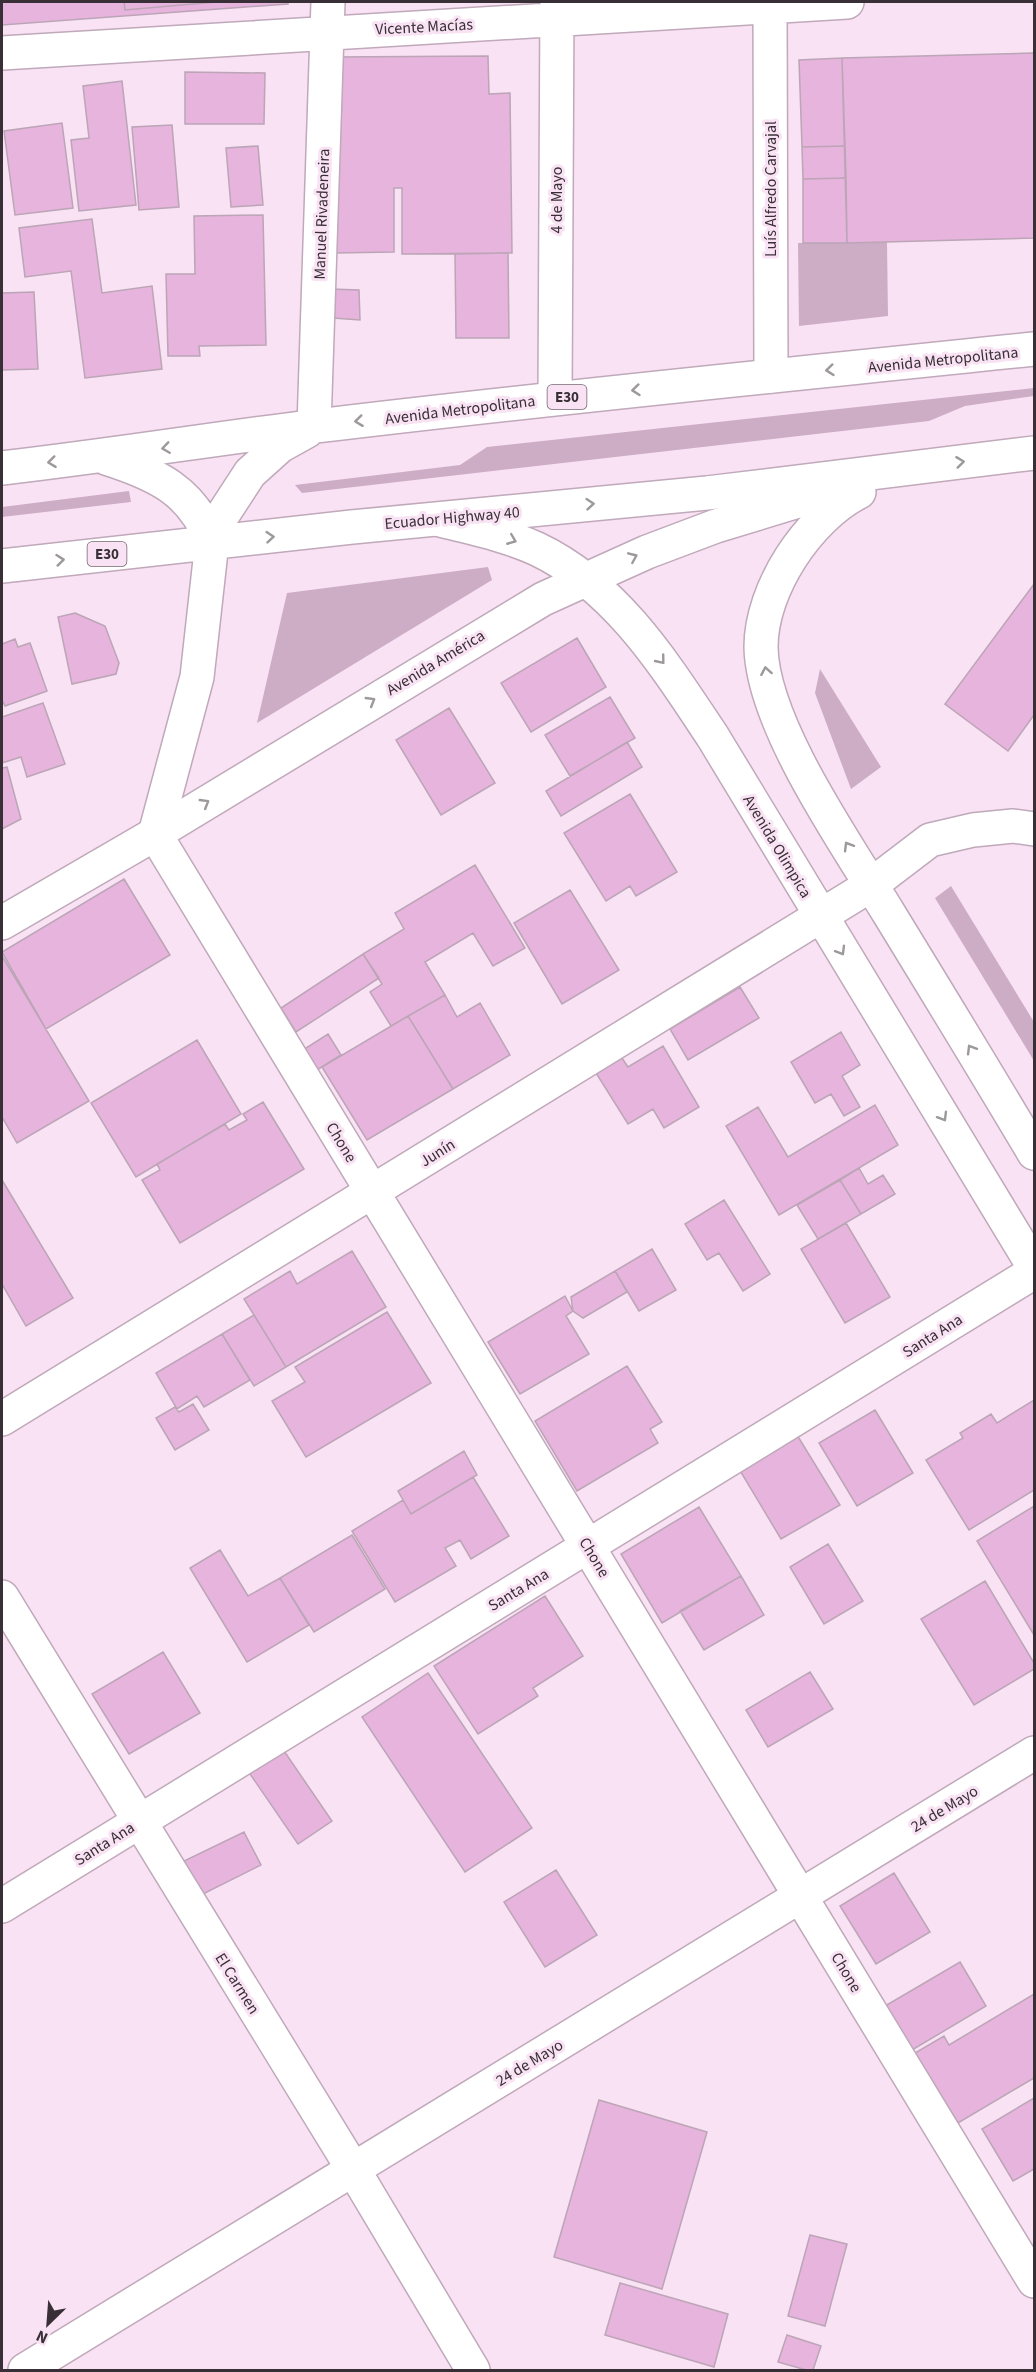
<svg xmlns="http://www.w3.org/2000/svg" width="1036" height="2372" font-family="'Source Sans 3',sans-serif">
<style>
.green{fill:#cdadc6}
.building{fill:#e6b4dc;stroke:#bba5b6;stroke-width:1.5}
.lines{fill:none;stroke-linecap:round;stroke-linejoin:round}
.minor-casing{stroke:#bfa9ba;stroke-width:36}
.highway-casing{stroke:#bfa9ba;stroke-width:36}
.minor{stroke:#fff;stroke-width:33}
.highway{stroke:#fff;stroke-width:33}
.oneway{stroke:#9c989b}
.labels{text-anchor:middle;stroke-width:6;stroke-linejoin:round;paint-order:stroke}
.shield{fill:#f9e2f3;stroke:#73656f;stroke-width:1.5}
.shield-label{font-size:15px;font-weight:bold;fill:#393037}
.street-label{font-size:16px;fill:#393037;stroke:#f9e2f3}
</style>
<rect width="100%" height="100%" fill="#f9e2f3"/>
<path class="green" d="M887,242l1,74 -89,10 -1,-83z
M1034,388v8l-69,10 -36,15 -627,72 -7,-8 165,-20 27,-18z
M129,491l2,11 -129,15v-10z
M488,567l4,13 -235,143 30,-130z
M820,669l61,98 -30,22 -36,-96z
M951,886l83,136v39l-99,-163z"/>
<path class="building" d="M2,2h286v2l-286,21z
M124,2h92l-91,8z
M1034,53v185l-187,5 -5,-185z
M488,56l1,38 21,-1 2,160 -110,1v-66h-8v64l-59,1 -2,-196z
M842,58l3,88 -43,1 -3,-87z
M185,72l80,1 -1,51h-79z
M122,81l14,124 -57,6 -8,-71 18,-2 -6,-52z
M62,123l11,85 -58,7 -11,-84z
M172,125l7,82 -40,3 -7,-83z
M258,146l5,59 -32,2 -5,-59z
M845,146l1,32 -43,1 -1,-32z
M846,178l1,65h-44v-64z
M263,215l3,130 -67,1 1,10h-32l-2,-82h29l-1,-58z
M92,219l10,74 50,-7 10,83 -77,9 -14,-107 -46,6 -6,-49z
M508,253l1,85h-53l-1,-84z
M331,289l28,1 1,30 -27,-2z
M34,292l4,77 -36,1v-77z
M1034,584v131l-26,36 -63,-47z
M75,613l30,13 14,37 -3,11 -44,10 -14,-67z
M577,638l29,49 -75,45 -30,-49z
M15,639l3,8 12,-4 17,48 -42,15 -3,-6v-56z
M610,697l25,41 -65,38 -25,-41z
M43,703l22,61 -38,13 -6,-20 -19,6v-46z
M449,708l46,75 -54,32 -45,-75z
M627,742l15,25 -81,49 -15,-25z
M7,767l14,52 -19,10v-61z
M630,794l47,78 -41,24 -6,-10 -24,15 -42,-68z
M475,865l50,83 -32,18 -20,-33 -48,29 20,33 -54,31 -21,-34 12,-8 -19,-30 41,-25 -9,-16z
M124,879l46,76 -124,74 -44,-77z
M570,890l49,80 -57,34 -48,-81z
M363,954l16,24 -83,54 -15,-24z
M2,956l87,145 -72,42 -15,-26z
M740,987l19,31 -71,42 -18,-31z
M445,995l12,22 23,-14 30,52 -57,34 -45,-73z
M408,1016l45,73 -86,51 -45,-73z
M841,1032l19,33 -18,11 18,31 -16,9 -13,-22 -16,9 -24,-41z
M328,1034l13,21 -24,15 -14,-20z
M197,1040l44,74 -105,63 -45,-74z
M663,1046l36,61 -35,21 -11,-19 -25,15 -32,-51 26,-15 6,9z
M263,1102l41,67 -124,74 -38,-63 18,-10 -3,-6 68,-40 4,6 18,-10 -4,-6z
M875,1105l23,40 -119,70 -53,-89 32,-19 30,50z
M859,1168l9,16 15,-9 12,19 -34,20 -21,-34z
M2,1180l71,118 -47,28 -24,-42z
M840,1180l21,34 -43,25 -21,-34z
M724,1200l46,74 -27,17 -24,-38 -12,7 -22,-36z
M846,1223l44,74 -45,26 -44,-74z
M652,1249l24,41 -37,21 -24,-40z
M352,1251l34,56 -100,60 -42,-68 46,-28 7,13z
M615,1271l12,21 -44,26 -10,-7 -2,-14z
M565,1296l8,15 -7,5 23,38 -69,40 -32,-52z
M387,1312l44,71 -125,74 -34,-56 33,-19 -10,-15z
M254,1315l32,52 -32,19 -32,-52z
M222,1334l28,46 -46,27 -7,-11 -20,13 -21,-36z
M627,1366l35,56 -12,7 8,14 -81,48 -42,-70z
M1034,1400v90l-65,40 -43,-70 37,-22 -3,-5 31,-19 6,9z
M193,1404l16,26 -34,20 -19,-32 19,-11 4,5z
M875,1410l38,63 -56,33 -38,-63z
M797,1435l43,70 -59,34 -42,-70z
M464,1451l13,24 -66,39 -13,-23z
M473,1477l36,59 -38,23 -11,-19 -15,8 11,18 -61,36 -43,-71 51,-31 8,14z
M1034,1506v129l-57,-94z
M699,1507l42,69 -79,47 -41,-69z
M352,1535l33,54 -71,43 -34,-54z
M828,1544l35,57 -39,23 -34,-57z
M220,1550l28,46 32,-18 29,47 -62,37 -57,-94z
M741,1576l23,39 -60,35 -24,-39z
M985,1581l49,82v6l-60,36 -53,-86z
M545,1596l38,60 -50,32 5,8 -60,38 -44,-68z
M163,1652l37,61 -71,41 -37,-60z
M810,1672l23,37 -65,38 -22,-37z
M428,1673l104,155 -67,44 -103,-155z
M282,1748l50,73 -34,23 -50,-73z
M244,1832l17,33 -60,30 -17,-34z
M556,1870l41,65 -52,32 -41,-65z
M894,1873l36,59 -54,32 -36,-58z
M960,1962l26,44 -74,44 -27,-44z
M1034,1994v84l-76,45 -43,-70 29,-17 5,9z
M1034,2098v71l-21,12 -31,-52z
M599,2100l108,32 -45,157 -108,-32z
M810,2235l37,9 -22,82 -37,-10z
M620,2283l108,31 -14,53 -109,-32z
M787,2335l34,11 -8,24h-7l-28,-8z"/>
<g class="lines">
<g class="minor-casing">
<path id="minor" d="M770,2l1,374
M2,53l845,-51
M555,398l2,-396
M314,426l14,-424
M859,492c-51,26 -98,97 -98,155 1,77 86,198 127,265 49,80 98,160 146,241
M440,520c33,8 66,15 97,29 80,38 128,116 176,188l321,530
M155,834l879,1447
M2,923l153,-89 388,-235 104,-47 69,-26 138,-42
M2,1419l869,-534 59,-45 43,-10 40,-4 21,3
M2,1597l351,572 120,201
M2,1906l1032,-634
M25,2370l1009,-617"/>
</g>
<g class="highway-casing">
<path id="highway" d="M106,458c50,16 86,32 106,84
M2,468c105,-12 210,-29 315,-42 239,-29 478,-52 717,-77
M2,566l350,-39 355,-34 327,-40
M155,834l42,-157 15,-135 8,-23 30,-46 30,-27 27,-15"/>
</g>
<use href="#minor" class="minor"/>
<use href="#highway" class="highway"/>
</g>
<defs><path id="oneway-chevron" d="M-2-3.5L2.5 0L-2 3.5" fill="none" stroke-width="1.6" stroke-linecap="round" stroke-linejoin="round" transform="scale(1.5)"/></defs>
<g class="oneway">
<use href="#oneway-chevron" transform="translate(830 370) rotate(174)"/>
<use href="#oneway-chevron" transform="translate(636 390) rotate(174)"/>
<use href="#oneway-chevron" transform="translate(359 421) rotate(173)"/>
<use href="#oneway-chevron" transform="translate(166 448) rotate(172)"/>
<use href="#oneway-chevron" transform="translate(52 462) rotate(173)"/>
<use href="#oneway-chevron" transform="translate(960 462) rotate(-7)"/>
<use href="#oneway-chevron" transform="translate(590 504) rotate(-5)"/>
<use href="#oneway-chevron" transform="translate(270 537) rotate(-5)"/>
<use href="#oneway-chevron" transform="translate(512 540) rotate(22)"/>
<use href="#oneway-chevron" transform="translate(633 557) rotate(-23)"/>
<use href="#oneway-chevron" transform="translate(60 560) rotate(-6)"/>
<use href="#oneway-chevron" transform="translate(661 660) rotate(51)"/>
<use href="#oneway-chevron" transform="translate(766 671) rotate(-100)"/>
<use href="#oneway-chevron" transform="translate(371 701) rotate(-31)"/>
<use href="#oneway-chevron" transform="translate(205 803) rotate(-31)"/>
<use href="#oneway-chevron" transform="translate(848 846) rotate(-121)"/>
<use href="#oneway-chevron" transform="translate(841 951) rotate(59)"/>
<use href="#oneway-chevron" transform="translate(971 1049) rotate(-121)"/>
<use href="#oneway-chevron" transform="translate(943 1117) rotate(59)"/>
</g>
<g class="labels">
<g class="shield">
<rect x="547.5" y="385" width="39" height="24" rx="4.5"/>
<rect x="87.5" y="542" width="39" height="24" rx="4.5"/>
</g>
<g class="shield-label">
<text x="567" y="402">E30</text>
<text x="107" y="559">E30</text>
</g>
<g class="street-label">
<text transform="translate(424 26) rotate(-3)" y="6">Vicente Macías</text>
<text transform="translate(770 189) rotate(-90)" y="6">Luís Alfredo Carvajal</text>
<text transform="translate(556 200) rotate(-90)" y="6">4 de Mayo</text>
<text transform="translate(321 214) rotate(-88)" y="6">Manuel Rivadeneira</text>
<text transform="translate(943 359) rotate(-6)" y="6">Avenida Metropolitana</text>
<text transform="translate(460 409) rotate(-7)" y="6">Avenida Metropolitana</text>
<text transform="translate(452 517) rotate(-5)" y="6">Ecuador Highway 40</text>
<text transform="translate(435 662) rotate(-31)" y="6">Avenida América</text>
<text transform="translate(778 846) rotate(59)" y="6">Avenida Olimpica</text>
<text transform="translate(342 1142) rotate(59)" y="6">Chone</text>
<text transform="translate(437 1152) rotate(-32)" y="6">Junín</text>
<text transform="translate(932 1335) rotate(-32)" y="6">Santa Ana</text>
<text transform="translate(595 1557) rotate(59)" y="6">Chone</text>
<text transform="translate(518 1589) rotate(-31)" y="6">Santa Ana</text>
<text transform="translate(944 1808) rotate(-31)" y="6">24 de Mayo</text>
<text transform="translate(104 1843) rotate(-32)" y="6">Santa Ana</text>
<text transform="translate(847 1972) rotate(59)" y="6">Chone</text>
<text transform="translate(238 1983) rotate(58)" y="6">El Carmen</text>
<text transform="translate(529 2062) rotate(-31)" y="6">24 de Mayo</text>
</g>
</g>
<rect width="1036" height="2372" fill="none" stroke="#393037" stroke-width="6"/>
<g transform="translate(48 2324) rotate(205)" stroke="#f9e2f3" stroke-width="4.5" paint-order="stroke">
<path d="M0-4.5L10 22L0 15L-10 22Z" fill="#393037"/>
<text y="-9" font-size="16" font-weight="bold" text-anchor="middle" fill="#393037">N</text>
</g>
</svg>
